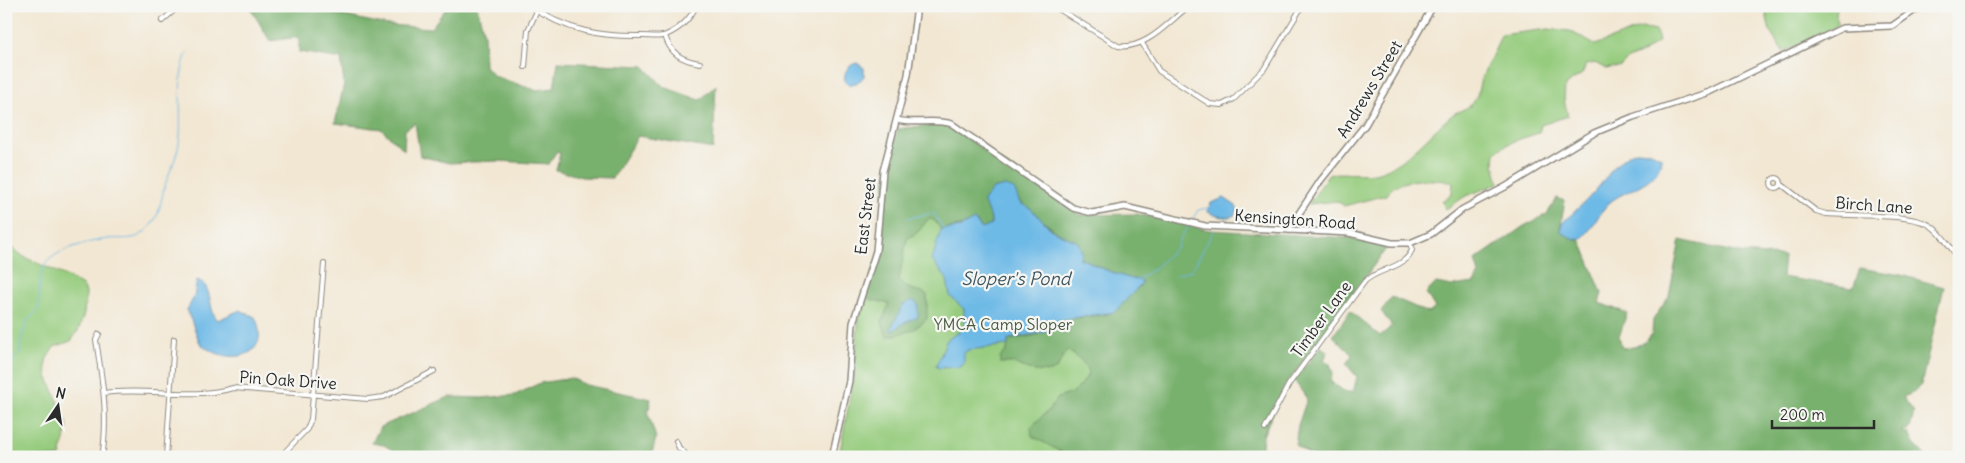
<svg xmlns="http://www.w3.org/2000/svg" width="1965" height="463" font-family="Delius,sans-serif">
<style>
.green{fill:#96cc7e;stroke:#607c54}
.forest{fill:#78b06d;stroke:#526e4c}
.water{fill:#6ebae7;stroke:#4c7289}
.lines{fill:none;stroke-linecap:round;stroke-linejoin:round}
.stream{stroke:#6ebae7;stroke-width:1}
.street-casing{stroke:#8e897f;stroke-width:6}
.secondary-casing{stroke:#8e897f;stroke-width:8}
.street{stroke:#fff;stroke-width:4}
.secondary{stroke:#fff;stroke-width:5}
.labels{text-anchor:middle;stroke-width:4.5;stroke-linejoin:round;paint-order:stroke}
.street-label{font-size:16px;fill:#2b2b2b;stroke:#f6f6f2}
.park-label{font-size:16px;fill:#4b5b44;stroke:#f6f6f2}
.water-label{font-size:18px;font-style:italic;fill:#3f5663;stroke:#f6f6f2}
</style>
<rect width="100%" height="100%" fill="#f6f6f2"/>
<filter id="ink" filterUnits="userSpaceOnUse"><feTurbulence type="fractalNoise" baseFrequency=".02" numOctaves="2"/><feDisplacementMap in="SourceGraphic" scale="10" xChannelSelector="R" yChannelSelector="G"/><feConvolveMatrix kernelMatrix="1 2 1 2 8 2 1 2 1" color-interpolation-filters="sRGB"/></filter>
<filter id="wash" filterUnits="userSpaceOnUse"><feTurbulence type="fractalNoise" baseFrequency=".0096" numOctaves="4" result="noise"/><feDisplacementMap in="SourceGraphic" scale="20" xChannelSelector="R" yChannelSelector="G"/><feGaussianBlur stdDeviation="1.12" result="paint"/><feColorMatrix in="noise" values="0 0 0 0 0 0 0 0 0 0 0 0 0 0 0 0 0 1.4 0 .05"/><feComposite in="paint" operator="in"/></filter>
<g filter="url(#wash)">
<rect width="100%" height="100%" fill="#f2e7d3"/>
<path class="green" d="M1767,6h70l-1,11 3,7 -12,8 -44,20 -13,-20 -5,-24z
M1641,28l15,3 3,10 -16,12 -15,6 -7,7 -15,3 -11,-6 -9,2 -4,9 -17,11 -1,15 4,16 -27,9 -2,8c-16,5 -32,9 -44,20l-1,11 5,19 -35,14 -18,12 -4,-7 10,-9 1,-11c-21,-3 -55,-6 -67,13l-42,11 -6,-5 -29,3 20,-30c17,-3 37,3 53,-3 27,-10 47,-37 69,-55 5,-5 14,-6 20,-11 8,-7 7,-19 11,-28 6,-15 14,-27 19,-42l47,-6 22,2 25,14z
M946,124l134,91 62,4 78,14 131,5 37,8 -104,141 -30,70h-415l15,-83 5,-63 24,-48 4,-88 11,-46z
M6,243l18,14 42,19 18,11 2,6 -2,21 -5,15 -8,12 -17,6 -8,13 1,16 20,46v7l-7,28h-54z"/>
<path class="forest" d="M249,6h78l3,7 58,12 43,3 17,-22h29l7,28 1,32 9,10 41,14 19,-2 4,-26 86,4 20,21 36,13 16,-15 -3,64 -75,-13 -26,42 -30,-1 -26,-7 4,-17 -4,-1 -7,12 -51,-3 -49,2 -29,-7 -5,-33 -10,7 -1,20 -23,-21 -46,-6 9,-39 -3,-25 -42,-7v-15l-29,4z
M940,124l18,8 122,83 57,-1 72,16 142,8 37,8 -104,141 -21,46 -1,13 6,11h-198l-38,-21 -1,-9 18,-17 9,-12 16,-6 12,-14 3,-7 -8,-11 -14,-10 -11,19 -5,3 -17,-1 -22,-8h-12v-5l7,-8 1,-10 28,-5 16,-6 7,-9 50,-6 32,-29 -1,-5c-7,1 -34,-10 -42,-14 -8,-3 -11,-7 -19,-7v-4l3,-2c-27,-23 -54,-42 -77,-67l-12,3 -10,12 8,18v6l-9,4 -5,-7 -36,8 -6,-9 -6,-3 -11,14 -11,7 -8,40c11,15 18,8 28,16v24l-14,11 -26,7 -5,-15 7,-18 -20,-5 -4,-4 16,-49 4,-63 13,-54z
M1557,198l8,3 -5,28 14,10h6l22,54 -3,10 28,10 -8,24 3,11 12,-1 11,-5 7,-8 1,-14 16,-24 11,-56 59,13 45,3 -2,21 71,11 7,-20 41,7 43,12 -23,98 -8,8 -10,4 11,15 -4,17 -8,3 7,2 5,10 13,13h-614l-18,-12 3,-20 9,-26 -13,-19 27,-33 7,4 -4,9 6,4 3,9 -3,8 15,11h8l4,-15 -11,-13 6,-9 -19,-19 17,-25 30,25 12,-10 -11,-15 11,-14 37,16 6,-5 -9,-15 10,-10 16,3 22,-3 5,-9 -4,-14 49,-34 23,-12z
M571,378l15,7 65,14 -3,14 8,25 -5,19h-247l-20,-12 -12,-2 8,-16 69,-30 33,1 33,-3 25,-12z"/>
<path class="water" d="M857,63l7,5v8l-5,6 -11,3 -3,-4c-2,-8 3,-16 12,-18z
M1636,151l15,1 10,5c1,27 -38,32 -53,47 -10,10 -15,25 -26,34l-9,1 -12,-7 1,-9c11,-10 23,-20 33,-32 13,-14 22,-33 41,-40z
M1005,186l9,3 6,14 11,6 22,22 25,11 4,10 -3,7c8,0 11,4 18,7 9,4 36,15 43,14l2,3 -27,29 -56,8 -13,12 -33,6 -5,2v5l-40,5 -4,3v10l-3,4 -22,1 -3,-1 11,-27 17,-12v-19l-14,-13 -3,-17 -15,-19 9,-30 20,-3 13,-7 8,9 9,-4v-6l-8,-18 10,-12z
M1224,198l12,8 2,4c-5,12 -22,7 -31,1l4,-8z
M197,280c17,5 10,30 21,40l22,-10 15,7c19,42 -29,50 -55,26l-13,-33 7,-13z
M911,301h4l3,4v12l-16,7 -8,6h-4l13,-25z"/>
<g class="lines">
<path class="stream" d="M908,218l26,-5 9,16
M1192,220l6,-10 9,-2
M1176,275l16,-5 22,-40
M1137,280l18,-12 22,-21 4,-11 8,-9
M6,385l4,-5 3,-20 7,-8v-8l7,-23 11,-11c3,-15 -1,-31 7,-45 8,-15 46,-24 62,-26 22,-2 31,5 47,-18 7,-11 7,-23 11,-36 6,-18 14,-31 15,-50 2,-24 -4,-63 8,-83"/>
</g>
</g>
<g filter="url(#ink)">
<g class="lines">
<g class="street-casing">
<path id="street" d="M530,6c36,25 71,31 113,30 7,0 17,2 23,-1 14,-6 24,-16 30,-29
M1054,6l64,40c28,4 50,-24 71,-40
M162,21l17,-15
M665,36c6,18 16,24 35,27
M1142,43l17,28 51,33 12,1 12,-6 30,-30 37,-61
M525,67l3,-37 9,-19
M1771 183a5 5 0 1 1 10 0a5 5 0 1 1-10 0Z
M1781,184l35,27 10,3c25,2 85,-1 105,12 11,7 19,22 28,32
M99,334l-3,6c6,38 13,78 6,117
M104,393c43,-6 88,7 129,-5l135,11 16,-2 50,-26
M1265,429l24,-45 76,-103c14,-13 39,-12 47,-31l-2,-7
M676,441l3,7 10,9
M166,457l8,-118
M280,457l27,-28 4,-10 13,-155"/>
</g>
<g class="secondary-casing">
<path id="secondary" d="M897,120c18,5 36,-2 55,4l121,84 19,5 33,-6 80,19 144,7 43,10h18l21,-9 32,-25 44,-23 87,-53 39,-16 77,-25 132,-64 50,-2 29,-20
M1288,230l33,-50 44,-55 68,-119
M832,457l17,-76 4,-58 23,-72 7,-80 25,-96 9,-69"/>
</g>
<use href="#street" class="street"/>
<use href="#secondary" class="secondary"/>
</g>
</g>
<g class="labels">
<g class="street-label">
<text transform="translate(1369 89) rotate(-59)" y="6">Andrews Street</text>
<text transform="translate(1874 205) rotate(4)" y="6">Birch Lane</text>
<text transform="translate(865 216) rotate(-83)" y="6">East Street</text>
<text transform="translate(1295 219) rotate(4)" y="6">Kensington Road</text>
<text transform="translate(1321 319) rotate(-54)" y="6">Timber Lane</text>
<text transform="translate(288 380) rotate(4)" y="6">Pin Oak Drive</text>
</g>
<g class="park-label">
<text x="1003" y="330">YMCA Camp Sloper</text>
</g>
<g class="water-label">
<text x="1016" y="285">Sloper's Pond</text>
</g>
</g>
<rect width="1965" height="463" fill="none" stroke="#f6f6f2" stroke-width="25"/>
<g transform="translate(58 406) rotate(13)" stroke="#f6f6f2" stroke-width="4" paint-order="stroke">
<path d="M0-4L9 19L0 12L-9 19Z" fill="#2b2b2b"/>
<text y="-8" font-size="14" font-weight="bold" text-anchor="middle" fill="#2b2b2b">N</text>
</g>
<path d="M1772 420v8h102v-8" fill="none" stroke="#2b2b2b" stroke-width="2.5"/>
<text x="1780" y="420" font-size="15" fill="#2b2b2b" stroke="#f6f6f2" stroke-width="4" paint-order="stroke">200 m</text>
</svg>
